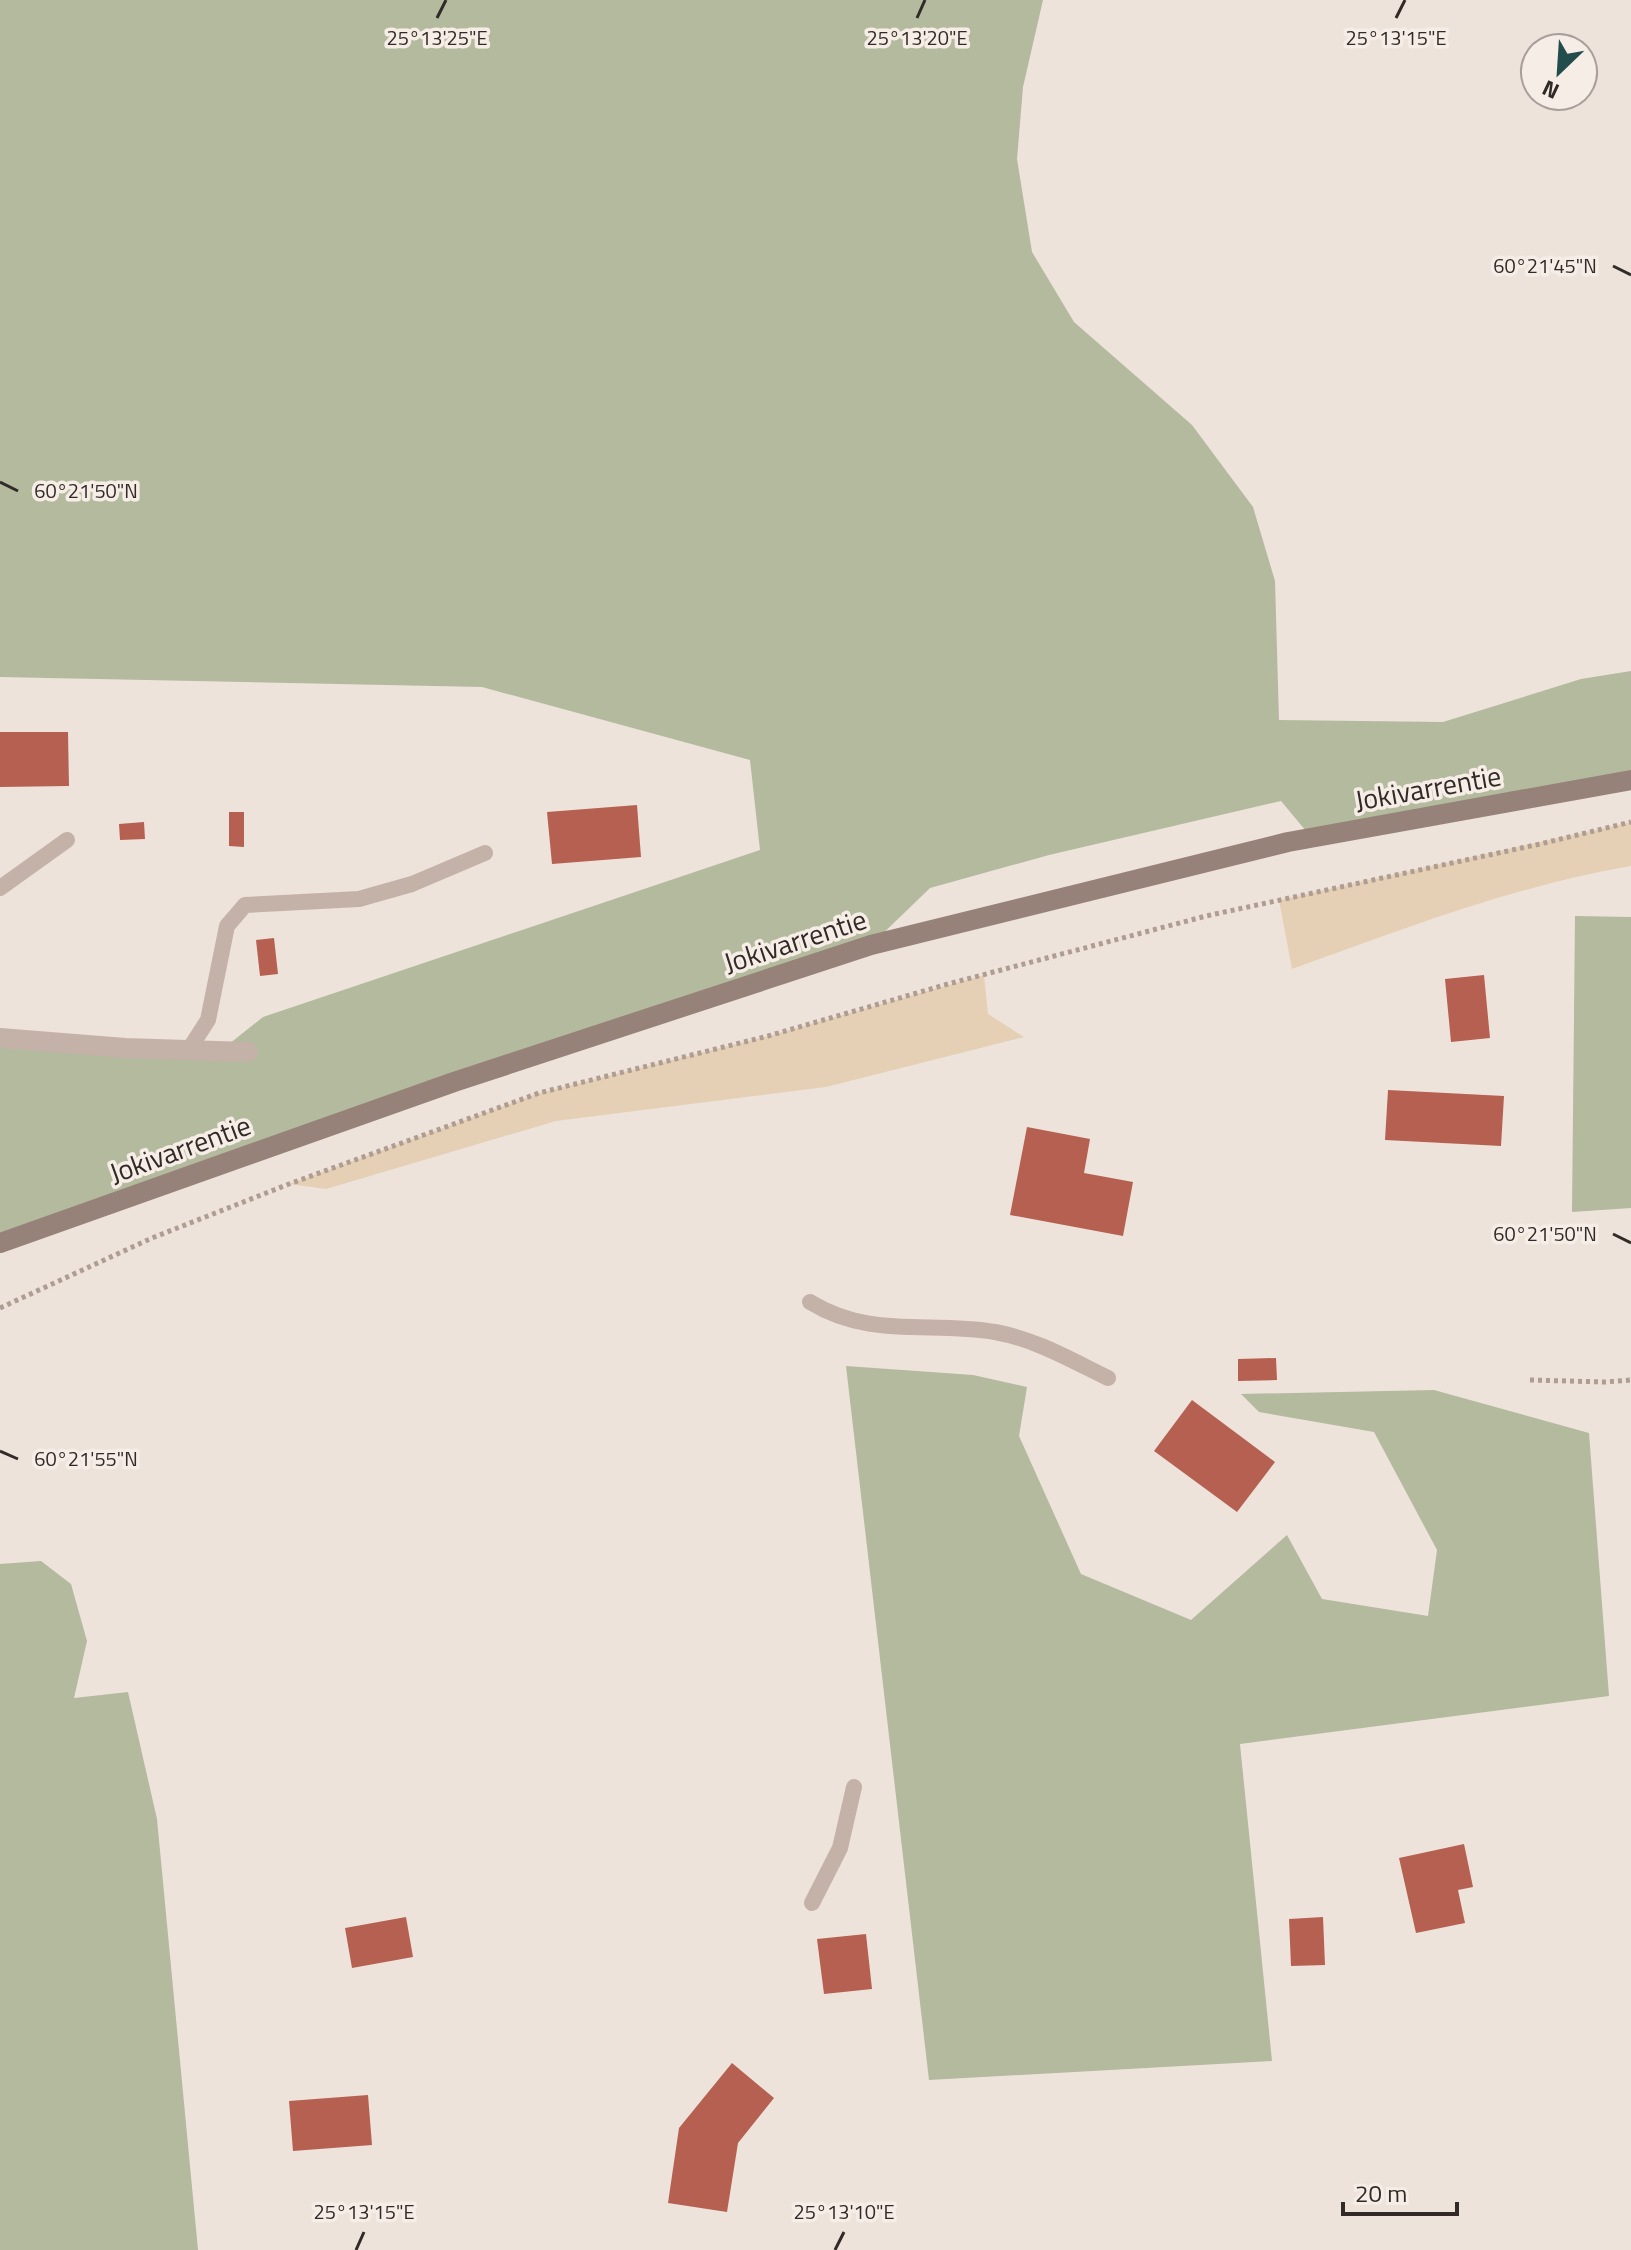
<svg xmlns="http://www.w3.org/2000/svg" width="1631" height="2250" font-family="'Titillium Web',sans-serif">
<style>
.green{fill:#b3ba9d}
.sand{fill:#e5d0b5}
.building{fill:#b56051}
.lines{fill:none;stroke-linecap:round;stroke-linejoin:round}
.path{stroke:#af9c93;stroke-width:5;stroke-dasharray:4 4;stroke-linecap:butt}
.lane{stroke:#c4b2a8;stroke-width:16}
.street{stroke:#c4b2a8;stroke-width:20}
.secondary{stroke:#97827a;stroke-width:20}
.ticks{fill:none;stroke:#322a27;stroke-width:3}
.labels{text-anchor:middle;stroke-width:7;stroke-linejoin:round;paint-order:stroke}
.street-label{font-size:28px;fill:#322a27;stroke:#f6ede6}
.ticks-label{font-size:20px;text-anchor:middle;fill:#322a27;stroke:#f6ede6;stroke-width:7;stroke-linejoin:round;paint-order:stroke}
</style>
<rect width="100%" height="100%" fill="#ede3db"/>
<path class="green" d="M0,0h1043l-20,87 -6,72 15,93 42,70 118,103 61,82 22,74 4,139 164,2 138,-43 50,-8v109l-320,57 -30,-36 -232,54 -119,33 -59,57 -871,302v-210l219,15 44,-35 497,-167 -10,-90 -268,-73 -482,-10z
M1575,916l56,1v291l-59,4z
M846,1366l127,9 54,12 -8,49 62,138 110,46 96,-85 35,64 106,17 9,-66 -63,-118 -115,-20 -18,-18 193,-4 155,43 20,263 -369,48 32,317 -343,19z
M41,1561l30,23 16,57 -13,57 54,-6 29,127 41,431h-198v-686z"/>
<path class="sand" d="M1631,822v44c-117,20 -228,63 -339,103l-13,-69z
M984,975l4,39 36,23 -198,50 -270,34 -230,68 -37,-5 250,-91 229,-57z"/>
<path class="building" d="M0,732h68l1,54 -69,1z
M637,805l4,52 -89,7 -5,-52z
M229,812h15v35l-15,-1z
M144,822l1,17 -25,1 -1,-16z
M274,938l4,36 -18,2 -4,-36z
M1484,975l6,63 -39,4 -6,-63z
M1388,1090l116,6 -3,50 -116,-6z
M1027,1127l63,12 -6,34 49,9 -10,54 -113,-21z
M1276,1358l1,22 -39,1v-22z
M1192,1400l83,62 -38,50 -83,-61z
M1464,1844l9,43 -15,3 7,33 -49,10 -17,-75z
M406,1917l7,40 -61,11 -7,-40z
M1323,1917l2,48 -34,1 -2,-47z
M866,1934l6,55 -48,5 -7,-55z
M732,2063l42,35 -36,45 -11,69 -59,-9 11,-75z
M368,2095l4,50 -79,6 -4,-50z"/>
<g class="lines">
<path class="path" d="M0,1308l152,-70 137,-54 250,-91 229,-57 180,-52 258,-68 334,-72 91,-22
M1530,1380l75,2 26,-2"/>
<path class="lane" d="M0,888l67,-48
M188,1051l20,-31 19,-94 18,-21 114,-6 53,-15 73,-31
M810,1302c60,37 120,19 185,30 40,7 76,28 113,46
M812,1903l28,-55 14,-61"/>
<path class="street" d="M0,1038l125,10 123,4"/>
<path class="secondary" d="M0,1243l454,-161 417,-137 417,-103 343,-62"/>
</g>
<path class="ticks" d="M437,18l9,-18M917,18l8,-18M1396,18l9,-18M1613,266l18,9M0,482l18,9M1613,1234l18,9M0,1451l18,8M356,2250l8,-18M835,2250l9,-18"/>
<g class="labels">
<g class="street-label">
<text transform="translate(1428 788) rotate(-10)" y="10">Jokivarrentie</text>
<text transform="translate(795 941) rotate(-18)" y="10">Jokivarrentie</text>
<text transform="translate(180 1149) rotate(-20)" y="10">Jokivarrentie</text>
</g>
</g>
<g class="ticks-label">
<text x="437" y="45">25°13'25"E</text>
<text x="1396" y="45">25°13'15"E</text>
<text x="917" y="45">25°13'20"E</text>
<text x="1545" y="273">60°21'45"N</text>
<text x="86" y="498">60°21'50"N</text>
<text x="1545" y="1241">60°21'50"N</text>
<text x="86" y="1466">60°21'55"N</text>
<text x="364" y="2219">25°13'15"E</text>
<text x="844" y="2219">25°13'10"E</text>
</g>
<g transform="translate(1559 72) rotate(205)"><circle r="38" fill="#f6ede6" stroke="#a89f9a" stroke-width="2"/>
<path d="M0-6L14 30L0 20L-14 30Z" fill="#234d4c"/>
<text y="-12" font-size="22" font-weight="bold" text-anchor="middle" fill="#322a27">N</text>
</g>
<path d="M1343 2202v12h114v-12" fill="none" stroke="#322a27" stroke-width="4"/>
<text x="1355" y="2202" font-size="24" fill="#322a27" stroke="#f6ede6" stroke-width="6" paint-order="stroke">20 m</text>
</svg>
